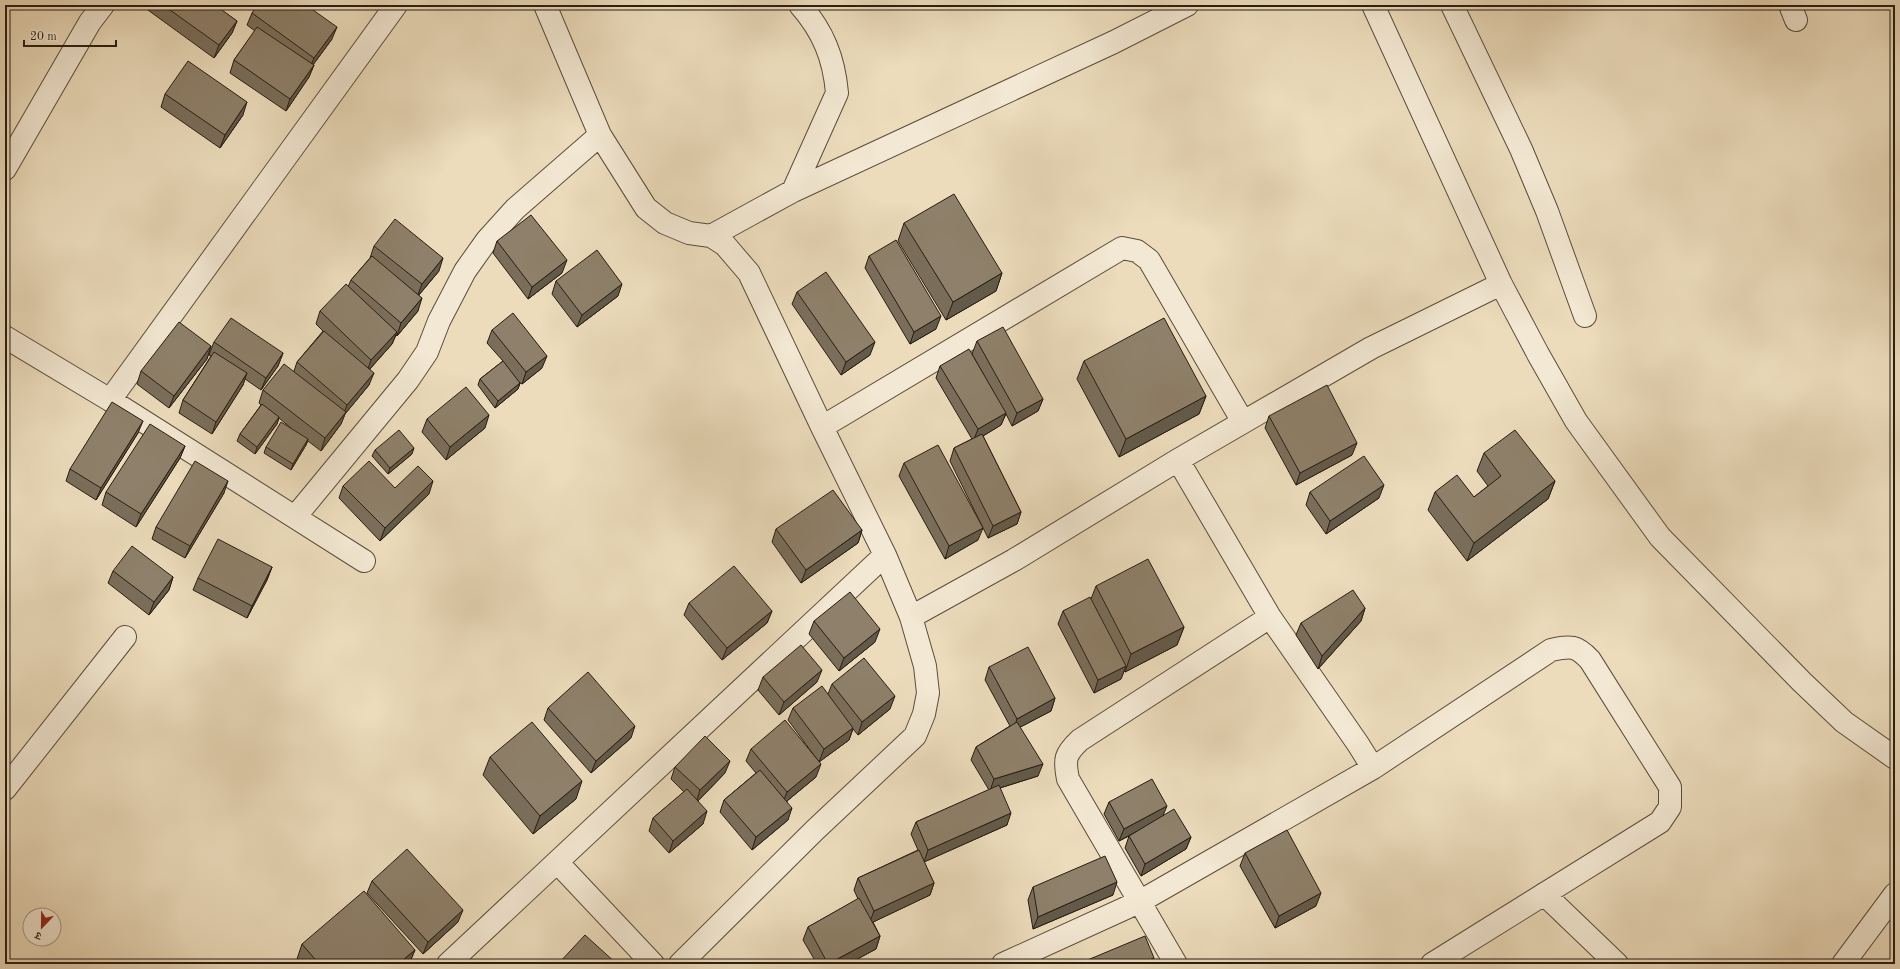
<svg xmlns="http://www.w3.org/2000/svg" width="1900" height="969" font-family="'Old Standard TT','Noto Serif Devanagari',serif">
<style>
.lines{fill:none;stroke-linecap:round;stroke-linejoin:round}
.minor-casing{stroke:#5a4d3c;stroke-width:24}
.minor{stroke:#f3e8d3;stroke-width:22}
.wall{fill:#7a6e5b;stroke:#291d12}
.shaded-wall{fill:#635a4a;stroke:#291d12}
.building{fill:#8e806a;stroke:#291d12}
</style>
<rect width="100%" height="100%" fill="#ecdcbc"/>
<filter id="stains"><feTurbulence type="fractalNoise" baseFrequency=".005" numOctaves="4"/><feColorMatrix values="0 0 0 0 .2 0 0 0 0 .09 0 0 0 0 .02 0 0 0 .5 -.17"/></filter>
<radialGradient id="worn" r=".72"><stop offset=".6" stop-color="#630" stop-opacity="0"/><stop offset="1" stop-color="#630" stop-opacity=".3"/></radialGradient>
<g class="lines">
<g class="minor-casing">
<path id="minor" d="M545,5l55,130 46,73 19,15 24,10 22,3 14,9 24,28 73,154 63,128 26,62 14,49 3,27 -4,21 -9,22 -100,94 -135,134
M1373,5l128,279 37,70 38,67 84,116 142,145 42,40 51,36
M1452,5l69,144 26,62 38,105
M1790,5l6,15
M5,169l85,-147 13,-17
M793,191l44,-98c-3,-35 -14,-62 -37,-88
M711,236l82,-45 321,-149 73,-37
M5,337l105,63 254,161
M110,400l286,-395
M822,427l300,-179 15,3 12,9 94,162
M1178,460l92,157 88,127 15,24
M295,517l113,-137 19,-28 12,-31 26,-50 22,-31 28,-31 85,-74
M911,617l103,-57 164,-100 193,-112 130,-64
M5,789l120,-152
M557,862l96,102
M1544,894l73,70
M448,964l437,-409
M1003,964l136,-62 234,-134 178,-118c20,-4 25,-5 39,10l80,127v20l-10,15 -228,142
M1176,964l-108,-185c-4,-20 -3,-25 12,-39l190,-123
M1843,964l52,-70"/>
</g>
<use href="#minor" class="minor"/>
</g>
<path class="wall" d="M141,5h82l-3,4 17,12 -5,12 -18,25z
M252,13l80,26 -19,26h1l-5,12 -23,34 -56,-38 4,-13 21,-29 -8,-6z
M165,94l78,21 -23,33 -59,-41z
M904,223l98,50 -6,18 -50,29 -48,-79z
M497,241l65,32 -34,26 -35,-46z
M374,246l65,25 -20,24 -1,16 -21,25 -1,-1 -4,9 -22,25 -1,16 -24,29 -4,10 -20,27 -13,-10 -2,4 -15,25 -27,-17 2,-6 26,-18 -13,-11 -2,6 -22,30 -18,-13 3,-7 21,-29 -2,-2 4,-13 31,-19 3,-9 26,-31 -7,-7 4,-13 28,-24 3,-7 19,-22z
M869,256l67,73 -26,15 -45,-76z
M556,281l62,15 -41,31 -25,-33z
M797,292l73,63 -29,20 -49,-71z
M492,330l50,38 -20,16 -2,-1 -2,6 -23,19 -17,-23 2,-6 23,-18 -16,-18z
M977,341l66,58 -5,12 -26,15 -6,-12 -5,11 -18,11 38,76 -4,12 -29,14 -38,-77 4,-13 18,-9 -36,-61 4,-12 56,31 -24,-43z
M214,342l69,11 -5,13 -17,24 -16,-11 -2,6 -31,49 -33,-21 4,-13 28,-44 -2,-1z
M211,346l-4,13 -38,49 -32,-24 4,-13z
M1084,361l122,35 -7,18 -80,43 -42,-78z
M1269,416l83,39 -56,30 -31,-57z
M427,419l58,9 -39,32 -24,-28z
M138,433l-42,67 -30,-19 4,-12z
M185,446l-5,12 -44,69 -34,-22 4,-13z
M375,450l37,4 -24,20 -16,-18z
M1484,453l71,28 -7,18 -81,62 -39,-51 7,-18 39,5 14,-11 -11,-15z
M904,463l74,77 -33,19 -46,-83z
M343,486l52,2 34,6 -49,47 -41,-43z
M1310,492l69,6 -53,36 -20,-29z
M224,493l-39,65 -33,-19 4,-12z
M776,529l86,1 -4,13 -57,40 -29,-41z
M272,567l-5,13 -20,38 -54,-28 5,-12z
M113,571l60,6 -4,13 -20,25 -41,-32z
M1096,586l88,41 -7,18 -52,27 -1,-1 -3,8 -27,14 -36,-69 5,-13 28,-12z
M689,603l83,8 -5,12 -45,37 -38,-45z
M1365,608l-4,13 -43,48 -22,-34 5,-12z
M814,621l61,21 -36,29 -30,-37z
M989,667l66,31 -4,13 -31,16 18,49 -38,12 7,37 -83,37 10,21 -4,12 -57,27 7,14 -4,13 -28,15h-31l-14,-24 5,-13 50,-28 -4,-9 4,-12 60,-28 -7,-16 5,-12 73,-32 -18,-30 5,-13 34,-21 -25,-46z
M763,677l54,5 -38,33 -21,-25z
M832,684l58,25 -32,26 -5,-6 -4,11 -30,22 -31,-42 5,-12 35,-14z
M548,708l83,30 -40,35 -47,-53z
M751,749l65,28 -29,24 1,19 -36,30 -32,-38 4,-12 32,-27 -10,-12z
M490,757l86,42 -43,35 -50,-59z
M675,767l50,6 -27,28 5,23 -34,29 -20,-22 4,-13 31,-26 -13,-13z
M1109,802l54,14 28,21 -5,12 -45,27 -16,-28 4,-12 2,-1 -12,6 -15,-27z
M1245,853l71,53 -41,22 -35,-62z
M372,881l86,41 -35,32 -56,-61z
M1033,887l80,8 -80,34 -5,-29z
M302,944l113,6 -6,14h-112l-1,-2z"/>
<path class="shaded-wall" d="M219,5h4l-7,10z
M237,21l-5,12 -18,25 5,-13z
M337,27l-5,12 -23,31 5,-12z
M314,65l-5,12 -23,34 4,-12z
M247,102l-4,13 -23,33 5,-13z
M443,258l-4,13 -22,26 5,-13z
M567,260l-5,13 -34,26 4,-12z
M1002,273l-6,18 -50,29 7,-18z
M622,284l-4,12 -41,31 5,-12z
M422,298l-4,13 -21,25 4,-13z
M941,316l-5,13 -26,15 4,-12z
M397,332l-5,12 -25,28 4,-12z
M875,342l-5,13 -29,20 5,-13z
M211,346l-4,13 -38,49 5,-12z
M283,353l-5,13 -17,24 5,-12z
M547,356l-5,12 -20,16 4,-12z
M247,373l-4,12 -31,49 4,-12z
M374,373l-5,12 -24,29 -4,10 -20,27 4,-13 18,-22 4,-11z
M520,383l-2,6 -23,19 3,-7z
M1206,396l-7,18 -80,43 7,-18z
M1043,399l-5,12 -26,15 5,-13z
M1006,413l-5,12 -28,17 5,-13z
M489,415l-4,13 -39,32 4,-13z
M279,417l-2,7 -22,30 2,-7z
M143,421l-5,12 -42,67 5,-12z
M308,439l-2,6 -15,25 2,-6z
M1357,443l-5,12 -56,30 4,-12z
M185,446l-5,12 -44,69 5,-13z
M414,448l-2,6 -24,20 2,-6z
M228,481l-4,12 -39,65 5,-12z
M433,481l-4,13 -49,47 5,-13z
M1555,481l-7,18 -81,62 7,-18z
M1384,485l-5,13 -53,36 4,-13z
M1021,512l-4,12 -29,14 5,-12z
M983,528l-5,12 -33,19 4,-13z
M862,530l-4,13 -57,40 5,-13z
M272,567l-5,13 -20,38 5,-12z
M173,577l-4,13 -20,25 5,-13z
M1365,608l-4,13 -43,48 4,-13z
M772,611l-5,12 -45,37 5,-12z
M1184,627l-7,18 -52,27 6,-18z
M880,629l-5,13 -36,29 5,-13z
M1126,666l-5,13 -27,14 4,-13z
M822,670l-5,12 -38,33 5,-13z
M895,696l-5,13 -32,26 4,-13z
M1055,698l-4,13 -38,20 4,-12z
M635,726l-4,12 -40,35 5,-12z
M853,728l-4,12 -30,22 5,-13z
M730,761l-5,12 -29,30 4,-13z
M821,764l-5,13 -34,28 5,-13z
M1043,764l-5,12 -48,15 4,-12z
M582,781l-6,18 -43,35 7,-18z
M1167,806l-5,12 -43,23 5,-12z
M792,808l-4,12 -36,30 4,-13z
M707,811l-4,13 -34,29 4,-12z
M1011,813l-4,12 -83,37 4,-12z
M1191,837l-5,12 -45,27 4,-12z
M1117,882l-4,13 -80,34 5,-12z
M934,883l-4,12 -61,29 5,-13z
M1321,893l-5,13 -41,22 4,-12z
M463,910l-5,12 -35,32 5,-12z
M880,936l-4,13 -28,15h-19z
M415,950l-6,14h-11z
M1154,958l-2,6h-13z"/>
<path class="building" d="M163,5h52l22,16 -18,24z
M257,5h49l31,22 -23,31 -62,-45z
M257,27l57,38 -24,34 -56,-39z
M188,61l59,41 -22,33 -60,-41z
M954,194l48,79 -49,29 -49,-79z
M531,215l36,45 -35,27 -35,-46z
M395,219l48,39 -21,26 -48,-38z
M896,240l45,76 -27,16 -45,-76z
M597,250l25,34 -40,31 -26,-34z
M372,256l50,42 -21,25 -50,-43z
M826,272l49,70 -29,20 -49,-70z
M346,284l51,48 -26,28 -51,-49z
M513,313l34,43 -21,16 -34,-42z
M231,318l52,35 -17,25 -52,-36z
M1164,318l42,78 -80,43 -42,-78z
M179,322l32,24 -37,50 -33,-25z
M1003,327l40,72 -26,14 -40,-72z
M324,331l50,42 -27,32 -50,-43z
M969,349l37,64 -28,16 -38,-63z
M214,352l33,21 -31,49 -33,-22z
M503,361l17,22 -22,18 -18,-22z
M284,364l62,48 -21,26 -62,-48z
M1327,385l30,58 -57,30 -31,-57z
M466,387l23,28 -39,32 -23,-28z
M112,402l31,19 -42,67 -31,-19z
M262,404l17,13 -22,30 -17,-13z
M281,422l27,17 -15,25 -27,-17z
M150,424l35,22 -44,68 -35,-22z
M399,430l15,18 -24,20 -15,-18z
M1515,430l40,51 -81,62 -39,-51 22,-17 17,22 27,-21 -17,-23z
M982,434l39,78 -28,14 -39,-78z
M938,445l45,83 -34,18 -45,-83z
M1364,456l20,29 -54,36 -20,-29z
M195,461l33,20 -38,65 -34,-19z
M369,461l26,27 23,-22 15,15 -48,47 -42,-42z
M833,490l29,40 -56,40 -30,-41z
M218,539l54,28 -20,39 -54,-28z
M132,546l41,31 -19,25 -41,-31z
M1148,559l36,68 -53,27 -35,-68z
M734,566l38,45 -45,37 -38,-45z
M1353,590l12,18 -43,48 -21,-33z
M850,592l30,37 -36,29 -30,-37z
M1090,597l36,69 -28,14 -35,-69z
M801,645l21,25 -38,32 -21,-25z
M1028,647l27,51 -38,21 -28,-52z
M864,658l31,38 -33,26 -30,-38z
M588,672l47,54 -39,35 -48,-53z
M822,686l31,42 -29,21 -31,-41z
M785,720l36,44 -34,28 -36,-43z
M532,722l50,59 -42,35 -50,-59z
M1017,722l26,42 -49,15 -18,-32z
M705,736l25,25 -30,29 -25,-23z
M760,770l32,38 -36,29 -32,-37z
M1152,779l15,27 -43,23 -15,-27z
M999,785l12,28 -83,37 -12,-28z
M687,789l20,22 -34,30 -20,-23z
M1174,809l17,28 -46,27 -16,-28z
M1287,830l34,63 -42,23 -34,-63z
M407,849l56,61 -35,32 -56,-61z
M919,850l15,33 -60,28 -16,-33z
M1105,856l12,26 -79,35 -5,-30z
M364,891l51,59 -17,14h-79l-17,-20z
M859,898l21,38 -52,28 -20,-37z
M585,935l32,29h-59z
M1145,936l9,22 -15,6h-61z"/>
<rect width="1900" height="969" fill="none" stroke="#ecdcbc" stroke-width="20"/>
<rect x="6" y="6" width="1888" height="957" fill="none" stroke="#291d12" stroke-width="2"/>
<rect x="10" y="10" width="1880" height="949" fill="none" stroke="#291d12"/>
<g transform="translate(42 927) rotate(202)"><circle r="19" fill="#f3e8d3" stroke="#a29786"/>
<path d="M0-3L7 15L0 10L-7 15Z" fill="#8f2418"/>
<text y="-6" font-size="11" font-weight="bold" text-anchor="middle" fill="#291d12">उ</text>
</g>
<path d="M24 40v6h92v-6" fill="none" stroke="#291d12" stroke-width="2"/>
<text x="30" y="40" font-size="12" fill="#291d12" stroke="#f3e8d3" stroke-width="3" paint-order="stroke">20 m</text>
<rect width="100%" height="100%" filter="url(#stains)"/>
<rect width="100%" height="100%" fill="url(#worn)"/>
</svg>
